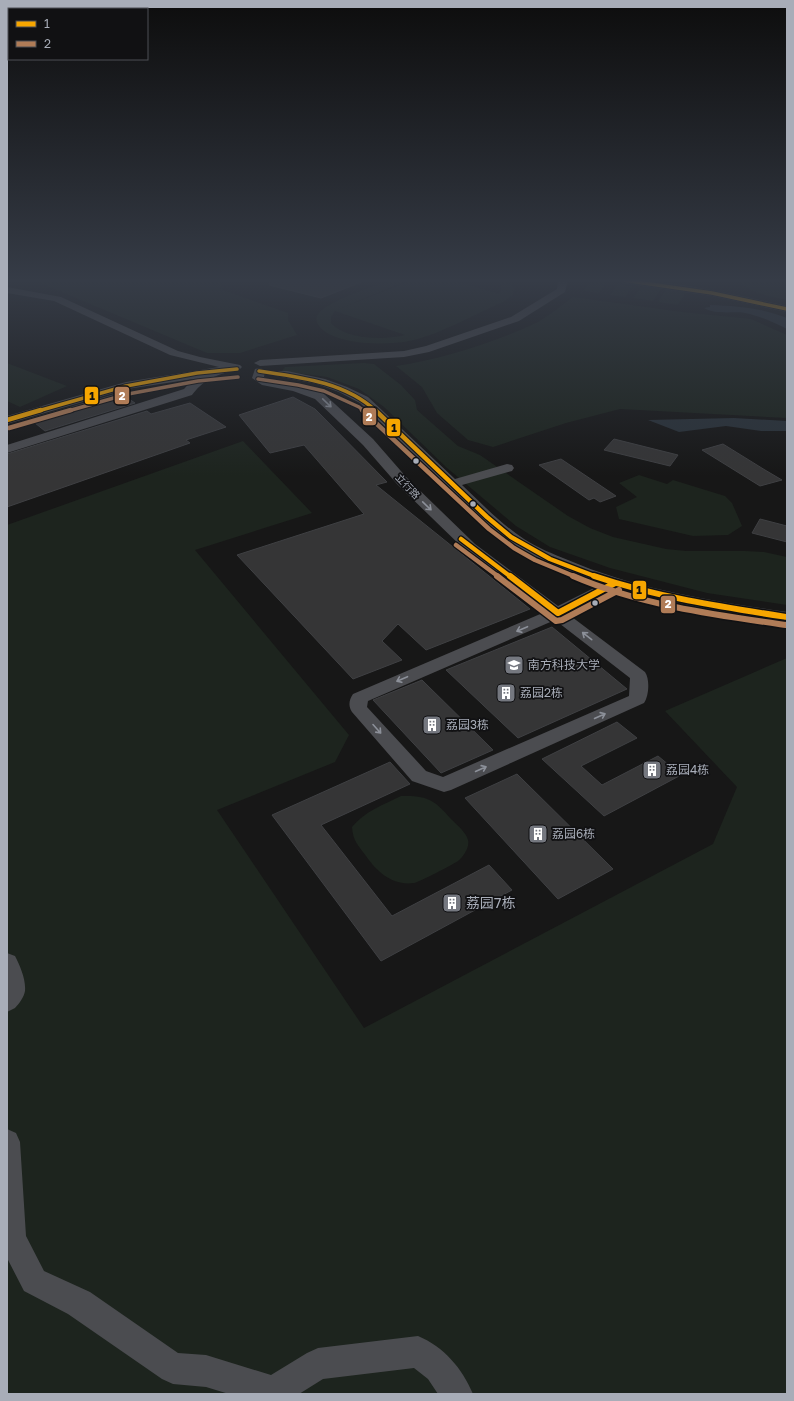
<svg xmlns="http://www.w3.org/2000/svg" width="794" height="1401" font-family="'Golos Text','Noto Sans SC',sans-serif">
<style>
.green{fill:#1d241e;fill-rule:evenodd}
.water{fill:#2a3239}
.building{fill:#353536;stroke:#3f4043}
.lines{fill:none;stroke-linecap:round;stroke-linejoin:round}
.minor{fill:#4b4c50;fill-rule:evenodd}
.bus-1-far2-casing{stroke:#111113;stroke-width:5.5}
.bus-1-far1-casing{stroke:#111113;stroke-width:7}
.bus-1-casing{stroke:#111113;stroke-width:9}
.bus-2-far2-casing{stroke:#111113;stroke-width:5.5}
.bus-2-far1-casing{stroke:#111113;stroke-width:7}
.bus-2-casing{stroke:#111113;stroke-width:9}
.bus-1-far2{stroke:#f7a600;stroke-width:3.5}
.bus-1-far1{stroke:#f7a600;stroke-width:4.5}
.bus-1{stroke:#f7a600;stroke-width:6}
.bus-2-far2{stroke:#b07c57;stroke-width:3.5}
.bus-2-far1{stroke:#b07c57;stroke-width:4.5}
.bus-2{stroke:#b07c57;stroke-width:6}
.oneway{stroke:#8c9099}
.bus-dot{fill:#a8adb8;stroke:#111113;stroke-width:1.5}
.labels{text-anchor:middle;stroke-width:3.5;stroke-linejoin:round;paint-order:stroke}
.far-street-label{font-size:10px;fill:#a8adb8;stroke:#111113}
.poi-label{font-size:12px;fill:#a8adb8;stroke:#111113;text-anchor:start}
.near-poi-label{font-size:14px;fill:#a8adb8;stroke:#111113;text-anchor:start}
.line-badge{stroke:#111113;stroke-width:1.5}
.badge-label{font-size:11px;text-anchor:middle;font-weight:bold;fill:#fff}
.pale-badge-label{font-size:11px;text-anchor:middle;font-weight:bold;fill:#111}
</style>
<rect width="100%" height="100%" fill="#171717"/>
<path class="green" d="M33,280h55l11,2 24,-2h99l-2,9 68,24v7l9,15 -57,18h-33z
M391,280h17l-71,30 75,-30h41l46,14 2,-3v-5l-6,-6h14l6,9 -3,7 -9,6c-30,13 -67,35 -99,40 -22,3 -70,3 -85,-16 -3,-4 -4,-9 0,-13 9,-12 56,-27 72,-33zM335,311l70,24c-20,5 -59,5 -74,-12v-6z
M592,280l15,2 -8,11 -15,-2z
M736,280h51v20c-21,-4 -34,-7 -51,-20z
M618,284l14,2 -7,11 -15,-2z
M642,286l19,3 -8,12 -20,-3z
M666,289l20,3 -8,13 -20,-3z
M573,297l109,15 69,7 36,16v83l-167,-9 -54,14 -73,24 -25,-7 -31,-27 -15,-26 -26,-21c46,-7 100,-24 142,-44 12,-7 24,-17 35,-25z
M7,363l60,23 -47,21 -13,-6z
M364,363l10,1 27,21 14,15 2,10 41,36 22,9 88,61 22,12 23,9 53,12 20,2h59l19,1 23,5v48l-80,-12 -97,-25 -60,-21 -34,-21 -44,-37 -25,-21 -63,-61 -25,-18 -32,-12 -45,-6 3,-4z
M243,441l69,72 -117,37 154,185 -14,27 -118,48 147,218 349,-184 24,-57 -72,-76 122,-53v736h-780v-869z
M639,475l28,9 6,-4 52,16 7,7 10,23 -14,9 -35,1 -74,-17 -3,-12 21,-10 -18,-14z
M401,796c26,-1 34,4 50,23 6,6 15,13 17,21 2,7 -5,17 -10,21 -6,4 -39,21 -44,22 -21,3 -37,-11 -48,-27 -8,-11 -13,-15 -14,-29 13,-16 31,-22 49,-31z"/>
<path class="water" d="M710,305c27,1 52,3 77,13v11c-14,-7 -27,-13 -42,-16 -12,-2 -30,2 -41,-5l6,-1z
M734,418l53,3v10h-26l-35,-5 -47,6 -31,-12z"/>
<path class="building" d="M270,280h93l1,1 -43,17 -52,-13z
M120,393l15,10 -90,28 -15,-12z
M293,397l22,12 72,73 -11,3 154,124 -104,41 -28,-26 -16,17 20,19 -49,19 -116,-124 127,-41 -60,-69 -34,8 -31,-38z
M190,403l36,24 -40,13 4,3 -183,64v-53l140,-43 4,3z
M614,439l64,16 -8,11 -66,-16z
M723,444l42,26 17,10 -22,6 -58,-36z
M561,459l55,37 -16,6 -6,-4 -5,2 -50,-35z
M760,519l27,7v16l-35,-9z
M552,627l75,62 -109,49 -72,-68z
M422,680l71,70 -52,23 -68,-73z
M617,722l20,16 -56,28 21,19 56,-29 23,19 -77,41 -62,-57z
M390,762l20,22 -89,41 71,91 97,-51 23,25 -131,71 -109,-146z
M517,774l96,95 -55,30 -93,-101z"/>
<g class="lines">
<path class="minor" d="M558,280h10l-3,12 -46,29 -90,31 -25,5 -144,9 -6,-3 6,-3 144,-9 22,-5 85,-29 46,-28z
M617,280c58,0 114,14 170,26v6l-75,-16 -90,-13z
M7,287l54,10 117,54 22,6 40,8 2,2 -2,2h-11l-1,3c-17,5 -25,9 -36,23l-185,58v-8l177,-56 9,-10 -66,10 -120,35v-8l119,-34 93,-15 -49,-12 -116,-54 -47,-8z
M259,368l4,1 2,2 -1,6 5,3 30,6 24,7 50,46 34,39 68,66 83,62 44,-22 -20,-7 -49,-21 -19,-11 -25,-19 -129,-123 -21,-11 -22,-8 -46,-9 -2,-2 2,-2h16l38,8 22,8 21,10 87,82 52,-15 5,1 2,3 -2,3 -50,14c20,19 39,39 62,54 14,9 29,15 44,21 70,30 145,41 219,52v10l-76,-11 -94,-23 -49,26 77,58c5,7 4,24 -1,31l-193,87 -7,2 -32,-11 -60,-69c-4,-6 -3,-12 1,-18l192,-82 -80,-62 -68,-66 -34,-39 -48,-46 -22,-8 -31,-6 -10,-7 3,-9zM555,620l75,58 -1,18 -186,81 -17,-6 -59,-64 1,-6z
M7,953l8,3c5,10 11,23 10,35 -1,6 -6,13 -10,17l-8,4z
M7,1129l9,4 4,9 6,94 18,35 46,21 88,61 28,2 65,20 36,-22 11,-5 100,-12c26,11 44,32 55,58h-35l-10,-15 -14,-11 -91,11 -24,15h-70l-23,-7 -33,-3 -11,-5 -94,-65 -44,-23 -17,-33z"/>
<g class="bus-1-far2-casing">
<path id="bus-1-far2" d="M623,280l89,13 75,16
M259,371c40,6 86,11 117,40
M38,411l88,-25 71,-13 40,-4"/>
</g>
<g class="bus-1-far1-casing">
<path id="bus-1-far1" d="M375,410l112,107 24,20 39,22 47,18
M7,420l34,-10
M461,539l50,38"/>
</g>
<g class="bus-1-casing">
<path id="bus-1" d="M510,576l48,37 57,-30
M594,576c62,21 128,31 193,41"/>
</g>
<g class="bus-2-far2-casing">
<path id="bus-2-far2" d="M258,379l40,6 26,6 35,16 5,4
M68,411l60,-17 70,-13 40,-4"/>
</g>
<g class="bus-2-far1-casing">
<path id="bus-2-far1" d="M362,410l127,119 25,19 21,12 41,17
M9,428l62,-18
M456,545l43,32"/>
</g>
<g class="bus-2-casing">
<path id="bus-2" d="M497,576l59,45 6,-1 57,-30
M573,576c67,29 142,39 213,49"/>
</g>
<use href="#bus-1-far2" class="bus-1-far2"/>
<use href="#bus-1-far1" class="bus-1-far1"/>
<use href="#bus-1" class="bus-1"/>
<use href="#bus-2-far2" class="bus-2-far2"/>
<use href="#bus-2-far1" class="bus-2-far1"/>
<use href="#bus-2" class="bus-2"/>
</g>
<defs><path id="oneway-shaft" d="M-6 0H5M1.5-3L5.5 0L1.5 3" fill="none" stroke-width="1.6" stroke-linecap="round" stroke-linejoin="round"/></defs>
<g class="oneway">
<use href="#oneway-shaft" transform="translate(327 403) rotate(44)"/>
<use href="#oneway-shaft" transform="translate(427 506) rotate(44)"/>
<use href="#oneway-shaft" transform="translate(522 629) rotate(157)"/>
<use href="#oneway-shaft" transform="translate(587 636) rotate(-142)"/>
<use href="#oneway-shaft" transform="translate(402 679) rotate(157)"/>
<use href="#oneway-shaft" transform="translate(600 716) rotate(-24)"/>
<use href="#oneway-shaft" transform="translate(377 729) rotate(48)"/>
<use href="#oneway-shaft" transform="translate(481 769) rotate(-24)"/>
</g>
<linearGradient id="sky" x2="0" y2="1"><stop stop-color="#0d0d0d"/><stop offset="0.59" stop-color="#363c47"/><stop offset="1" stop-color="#363c47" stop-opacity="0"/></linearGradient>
<rect width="794" height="476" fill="url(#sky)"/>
<defs>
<g id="university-square" transform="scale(1)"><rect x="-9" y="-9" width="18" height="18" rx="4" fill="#757880" stroke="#111113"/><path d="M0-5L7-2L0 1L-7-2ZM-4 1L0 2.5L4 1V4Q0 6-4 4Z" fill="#fff"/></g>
<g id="building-square" transform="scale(1)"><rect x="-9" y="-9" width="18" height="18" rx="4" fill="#757880" stroke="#111113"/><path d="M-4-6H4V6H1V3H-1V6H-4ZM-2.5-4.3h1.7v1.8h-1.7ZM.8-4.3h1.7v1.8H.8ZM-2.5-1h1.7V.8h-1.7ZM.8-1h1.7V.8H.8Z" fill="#fff"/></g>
</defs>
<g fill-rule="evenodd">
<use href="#university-square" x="514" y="665"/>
<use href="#building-square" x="506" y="693"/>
<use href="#building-square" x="432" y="725"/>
<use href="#building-square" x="652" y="770"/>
<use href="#building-square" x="538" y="834"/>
<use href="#building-square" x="452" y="903"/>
</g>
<g class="bus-dot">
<circle cx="416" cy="461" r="3.5"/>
<circle cx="473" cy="504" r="3.5"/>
<circle cx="595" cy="603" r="3.5"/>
</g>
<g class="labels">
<g class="far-street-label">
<text transform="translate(408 486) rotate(46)" y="4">立行路</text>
</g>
<g class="poi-label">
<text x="528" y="669">南方科技大学</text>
<text x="520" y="697">荔园2栋</text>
<text x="446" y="729">荔园3栋</text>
<text x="666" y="774">荔园4栋</text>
<text x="552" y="838">荔园6栋</text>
</g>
<g class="near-poi-label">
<text x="466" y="908">荔园7栋</text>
</g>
</g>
<g class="line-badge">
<rect x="114" y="386" width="16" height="19" rx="4" fill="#b07c57"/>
<rect x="84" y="386" width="15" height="19" rx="4" fill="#f7a600"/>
<rect x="362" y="407" width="15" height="19" rx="4" fill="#b07c57"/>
<rect x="386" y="418" width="15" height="19" rx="4" fill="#f7a600"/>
<rect x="632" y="580" width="15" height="20" rx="4" fill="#f7a600"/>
<rect x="660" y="595" width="16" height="19" rx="4" fill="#b07c57"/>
</g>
<g class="badge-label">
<text x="122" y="400">2</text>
<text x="369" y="421">2</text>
<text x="668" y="608">2</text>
</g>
<g class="pale-badge-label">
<text x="92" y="400">1</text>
<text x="394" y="432">1</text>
<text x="639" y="594">1</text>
</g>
<rect width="794" height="1401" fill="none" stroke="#a8adb8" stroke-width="16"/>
<rect x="8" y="8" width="140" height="52" fill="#111113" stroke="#4d4f55"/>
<rect x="16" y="21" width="20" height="6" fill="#f7a600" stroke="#4d4f55"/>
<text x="44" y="28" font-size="12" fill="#a8adb8">1</text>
<rect x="16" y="41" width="20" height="6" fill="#b07c57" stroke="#4d4f55"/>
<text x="44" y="48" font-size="12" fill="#a8adb8">2</text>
</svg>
